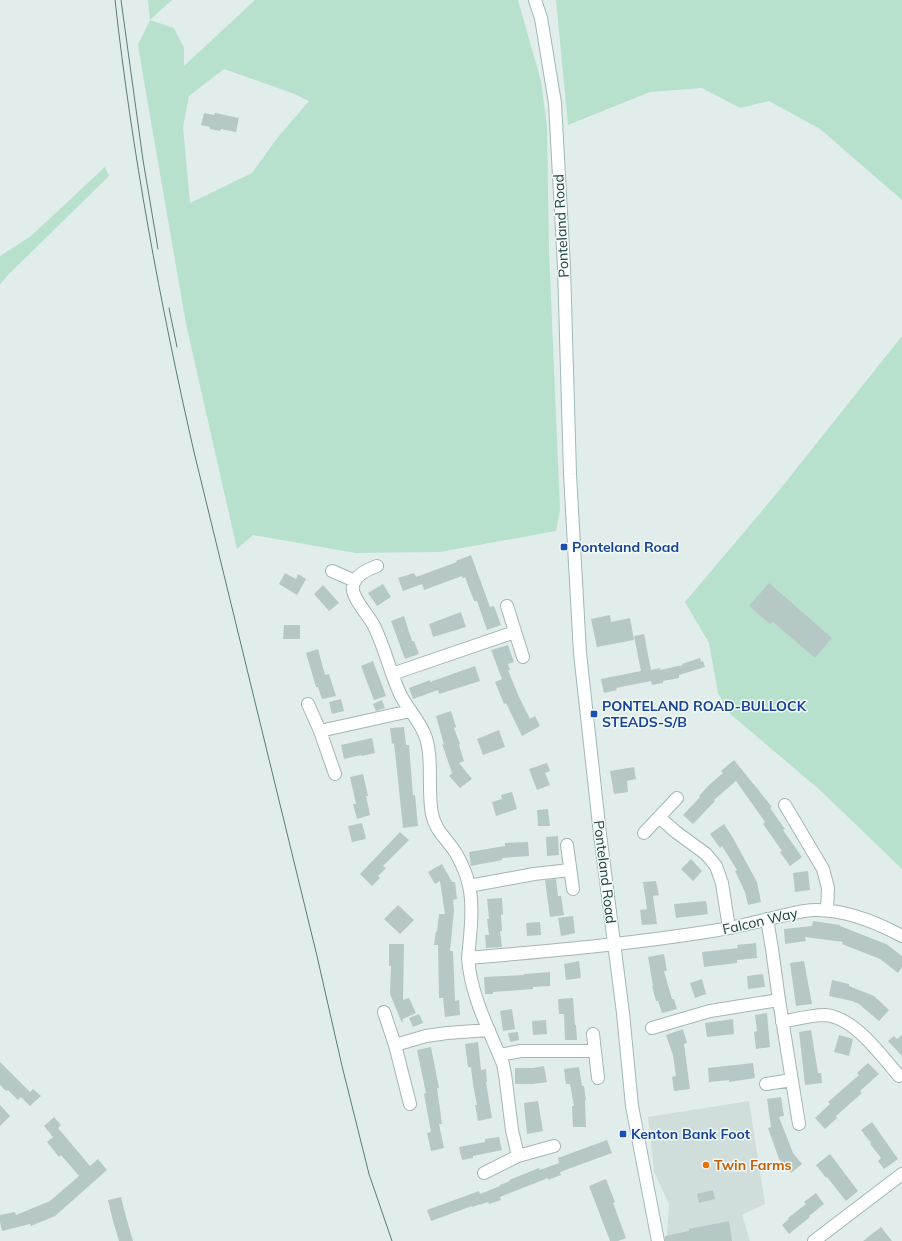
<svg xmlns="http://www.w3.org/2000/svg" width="902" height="1241" font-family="Mulish,sans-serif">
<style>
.built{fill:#cfdddb}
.green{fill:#b7e1cd;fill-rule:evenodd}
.building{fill:#b6c8c5}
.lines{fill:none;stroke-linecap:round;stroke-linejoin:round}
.street-casing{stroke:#a3b6b4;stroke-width:14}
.secondary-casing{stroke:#9ebab7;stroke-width:14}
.street{stroke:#fff;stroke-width:12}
.secondary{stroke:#fff;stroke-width:12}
.tram{stroke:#597c7b;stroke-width:1}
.transit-dot{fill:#1a4fb4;stroke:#f2f9f7;stroke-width:1.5}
.food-dot{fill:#e8710a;stroke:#f2f9f7;stroke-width:1.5}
.labels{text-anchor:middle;stroke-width:3;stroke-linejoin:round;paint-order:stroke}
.street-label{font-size:14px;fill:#1f403f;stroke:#f2f9f7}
.transit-label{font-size:14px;font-weight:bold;fill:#164399;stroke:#f2f9f7;text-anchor:start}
.food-label{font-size:14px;font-weight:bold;fill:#c56008;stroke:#f2f9f7;text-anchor:start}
</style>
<rect width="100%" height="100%" fill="#e1edeb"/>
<path class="built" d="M749,1101l16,103 -23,11 8,26h-82l-1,-6 2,-31 -15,-32 -6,-55z"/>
<path class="green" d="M148,0h24l-22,20 24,8 10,20v18l71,-66h263l23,81 6,46 2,123 11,260 -4,21 -116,21 -84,1 -103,-18 -16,14 -51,-225 -41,-237 -7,-42 12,-25zM224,69l68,24 17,8 -31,36 -26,36 -62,30 -7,-76 6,-31z
M556,0h346v200l-82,-71 -51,-28 -29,7 -38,-20 -52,4 -82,33z
M105,167l4,9 -100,98 -9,10v-28l31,-20z
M902,336v533l-81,-78 -93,-79 -10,-19 -9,-50 -24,-41 92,-109z"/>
<path class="building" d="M204,113l10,2 1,-2 24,5 -3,14 -15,-3 -1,2 -10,-2v-2l-9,-2z
M471,555l19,52 4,-1 7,19 -14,5 -10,-29h-3l-9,-24 -3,1v-2l-38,14 -2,-6 -19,7 -5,-13 16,-5 2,4 41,-15 -1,-1z
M285,573l11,6 2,-5 8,5 -9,16 -18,-11z
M769,583l63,55 -17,20 -42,-36 -3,2 -21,-18z
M383,584l8,13 -14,9 -9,-13z
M323,585l16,18 -10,8 -15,-17z
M461,612l5,15 -33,10 -4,-13z
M610,615l1,7 19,-4 4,22 -37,7 -6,-28z
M404,616l8,25h2l5,13 -14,5 -14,-38z
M284,625h16v14h-17z
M644,634l7,36 9,-2v2l23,-5 -1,-1 18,-6 1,4 2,-1 2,6 -26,8v3l-16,3v2l-11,2 -1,-4 -35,7 1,2 -13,3 -3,-14 40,-8 -7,-35z
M508,645l6,17 -6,2 2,6h-2l11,27 11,22 5,-3 5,10 -18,10 -16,-33 -2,1 -9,-22 7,-3 -11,-29z
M318,649l7,26 4,-1 7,22 -14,3 -4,-12h-2l-10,-34z
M373,661l13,35 -12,4 -13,-34z
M475,666l5,15 -41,13 -1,-4 -25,9 -4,-11 21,-8v2z
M341,699l3,12 -12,3 -3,-12z
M382,700l3,8 -9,3 -3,-7z
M451,711l5,16 -2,1 6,16 -1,1 5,16 -5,2 13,16 -12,9 -11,-12 3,-3 -10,-29 2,1 -8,-29z
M404,727l2,18h3l4,50h2l3,31 -15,2 -9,-85 -2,1 -2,-16z
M499,730l6,17 -22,8 -6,-16z
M372,738l3,15 -13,3 -1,-1 -17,4 -3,-14z
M734,760l38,47 -2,1 15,21 -2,1 19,27 -12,9 -10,-14 2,-1 -19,-27 2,-2 -29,-41 -22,19 1,1 -22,23 -10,-9 17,-18 -1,-1 11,-12 13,-11 -2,-2z
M547,763l3,8 -5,2 5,12 -13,5 -8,-21z
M634,767l2,12 -9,2 1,11 -14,2 -4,-23z
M363,774l5,22h-2l4,19 -13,4 -4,-15h3l-6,-27z
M512,792l5,17 -21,7 -4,-14 10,-3 -1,-4z
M548,809l2,17h-12l-1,-16z
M362,823l4,16 -14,3 -4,-16z
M724,824l9,14 24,44 4,20 -13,3 -3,-13 -10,-21 2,-1 -15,-24 -2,2 -10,-14z
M400,832l9,8 -26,26 3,2 -8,8 2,2 -8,8 -12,-12z
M558,836l1,19 -12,1 -1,-19z
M528,842l1,14 -27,2v2l-31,6 -2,-14 36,-6v-3z
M691,859l11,12 -9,10 -12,-12z
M442,864l10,18h3l2,17 -4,1 1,10 -4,41h3l2,50 4,-1 1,15 -15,2 -2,-19h-4l-1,-53h-4l2,-14 1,1 2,-18h6l-5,-33 -5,3 -7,-12z
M808,871l2,19 -15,2 -2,-19z
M556,879l2,17h3l3,19 -14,2 -5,-37z
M656,881l3,14 -6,1 4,28 -15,1 -2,-15 7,-1 -4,-27z
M502,898l1,16 -2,1 1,16h-2l2,16 -16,1 -1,-13h4l-2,-16h2l-2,-20z
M706,901l2,13 -32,4 -2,-14z
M398,905l16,15 -14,14 -16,-15z
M573,916l2,17 -14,3 -3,-18z
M813,921l27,4v1l46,18 16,12v11l-4,6 -18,-14 -38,-15 1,-2 -38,-5 1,4 -21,3 -1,-15 28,-3z
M540,922l1,13 -14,1 -1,-13z
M756,943l1,15 -20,2v3l-33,4 -2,-15 36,-4 -1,-3z
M389,944h15l-1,56 6,-2 7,15 -13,6 -1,4 -12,-29 1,-28h-2z
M664,954l3,17h-3l8,28h2l3,10 -15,4 -4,-12h-2l-4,-15h1l-5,-29z
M579,961l2,17 -15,2 -2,-16z
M804,961l8,43 -16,2 -6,-43z
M550,972v14l-17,1v2l-40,3v2h-8l-1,-17 40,-2v-1z
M763,974l2,13 -17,2 -1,-13z
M702,979l4,15 -11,4 -5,-15z
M832,980l17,4v2l25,10 15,14 -10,11 -20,-17 -7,-3 -23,-5z
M573,998l2,27h1l1,15h-12l-1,-26h-5l-1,-15z
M512,1009l3,20 -12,2 -3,-20z
M767,1013l3,34 -14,2 -2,-17 3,-1 -2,-16z
M419,1014l4,9 -10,4 -4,-9z
M733,1019l1,15 -27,3 -2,-14z
M546,1020l1,14 -14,1 -1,-14z
M683,1029l4,14 -3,1 6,45 -16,2 -2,-14 4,-1 -3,-21 -7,-20z
M811,1030l7,43h3l1,10 -17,2 -6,-53z
M518,1032l1,8 -9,2 -2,-9z
M839,1035l14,4 -4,17 -15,-4z
M902,1035v21l-14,-15 6,-5 3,3z
M478,1042l3,28 5,-1 1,13h-1l6,36 -14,3 -3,-16h2l-4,-21 -2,-17h-3l-3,-23z
M431,1047l8,41h-2l5,36h-3l5,24 -13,3 -4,-18 4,-1 -7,-38 2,-1 -9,-43z
M0,1062l30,30 3,-3 8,7 -11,10 -9,-9 -3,3 -10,-10 -2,1 -6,-6z
M753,1063l2,15 -26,4v-2l-20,2 -1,-14z
M868,1063l11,11 -19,17 2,2 -26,23 1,2 -12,11 -10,-11 15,-14 -2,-2 31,-27 -2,-2z
M544,1066l3,16 -14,2h-18v-16h18z
M579,1067l3,19h2l2,14h-1l1,27h-13l-1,-21h2l-4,-22h-4l-2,-15z
M781,1097l3,19 -5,1 14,36 9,11 -11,9 -12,-14 -11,-31 3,-1 -4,-28z
M538,1101l5,30 -16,3 -3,-31z
M0,1105l10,11 -10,10z
M54,1117l7,8 -3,3 32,38 8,-7 9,11 -52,46 -24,10 -1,-2 -28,7 -2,-9v-7l15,-3 1,3 34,-14 29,-25 -18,-21 -2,2 -12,-15 6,-5 -9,-11z
M872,1122l26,37 -14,10 -6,-8 3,-3 -11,-14 1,-1 -10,-13z
M499,1137l3,13 -29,6v2l-11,2 -3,-13 26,-5v-3z
M607,1140l5,13 -52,19 1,3 -13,5v-2l-48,19 1,3 -12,4 -1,-2 -16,5v-1l-41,15 -4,-11 52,-19 1,3 20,-8v-1l10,-4 -1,-1 30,-12 1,2 19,-7 -1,-5z
M830,1154l28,37 -12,10 -19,-24 -1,1 -10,-13z
M606,1179l9,23 -2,1 13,35 -8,3h-8l-21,-55z
M713,1190l2,9 -16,4 -2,-9z
M816,1193l8,11 -15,12 1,1 -21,17 -7,-9 7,-6 -1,-1 18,-14 -2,-2z
M121,1197l5,20 7,24h-14l-6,-20 -5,-21z
M729,1221l3,20h-67v-5l24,-5v-2z
M881,1227l11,14h-29z"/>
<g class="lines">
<g class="street-casing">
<path id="street" d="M377,566c-11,4 -26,11 -24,24 1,10 16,26 21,36 11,22 16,46 26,68 7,14 18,25 24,39 10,21 3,57 8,81 4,19 16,25 25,41 5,9 10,20 12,31 5,20 1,51 -1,72 3,39 21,71 35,106l2,10 7,56 6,26
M332,571l23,10
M507,606l16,51
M392,674l123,-42
M308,704l12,27 15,43
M320,731l90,-20
M785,805l38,64 5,19 -1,22
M659,817l17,15 30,22 10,12 6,17 7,45
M644,833l33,-35
M567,845l6,44
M469,886l65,-12 36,-4
M767,919l5,30 7,51 20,124
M468,958c82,-7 163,-14 244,-27 22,-3 44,-9 65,-14 13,-3 26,-7 39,-7 31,0 60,12 86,26
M384,1012l11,33 15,59
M782,1022c14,-3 29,-7 43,-7 29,2 56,40 74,61
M652,1028l58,-17 69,-11
M593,1034l5,44
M395,1045l31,-9 21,-3 42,-3
M500,1055l21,-4h74
M766,1084l26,-4
M484,1173l34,-17 36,-10
M814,1241l88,-67"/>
</g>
<g class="secondary-casing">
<path id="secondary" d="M535,0l6,18 14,85 9,164 6,207 10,179 20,181 23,179 9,93 26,135"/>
</g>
<use href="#street" class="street"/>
<use href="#secondary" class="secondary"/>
<path class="tram" d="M115,0c17,152 45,303 79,452l123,504 25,110 27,108 23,67
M121,0l22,160 15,89
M169,308l8,39"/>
</g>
<g class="transit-dot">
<rect x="560" y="543" width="8" height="8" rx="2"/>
<rect x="590" y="710" width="8" height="8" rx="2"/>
<rect x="619" y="1130" width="8" height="8" rx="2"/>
</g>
<circle class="food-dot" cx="706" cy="1165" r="4"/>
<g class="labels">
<g class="street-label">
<text transform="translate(561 226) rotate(-93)" y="5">Ponteland Road</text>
<text transform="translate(605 872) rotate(83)" y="5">Ponteland Road</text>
<text transform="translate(760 921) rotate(-13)" y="5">Falcon Way</text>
</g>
<g class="transit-label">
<text x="572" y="552">Ponteland Road</text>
<text x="602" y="711">PONTELAND ROAD-BULLOCK<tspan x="602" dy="16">STEADS-S/B</tspan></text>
<text x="631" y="1139">Kenton Bank Foot</text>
</g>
<g class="food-label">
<text x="714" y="1170">Twin Farms</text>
</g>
</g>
</svg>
